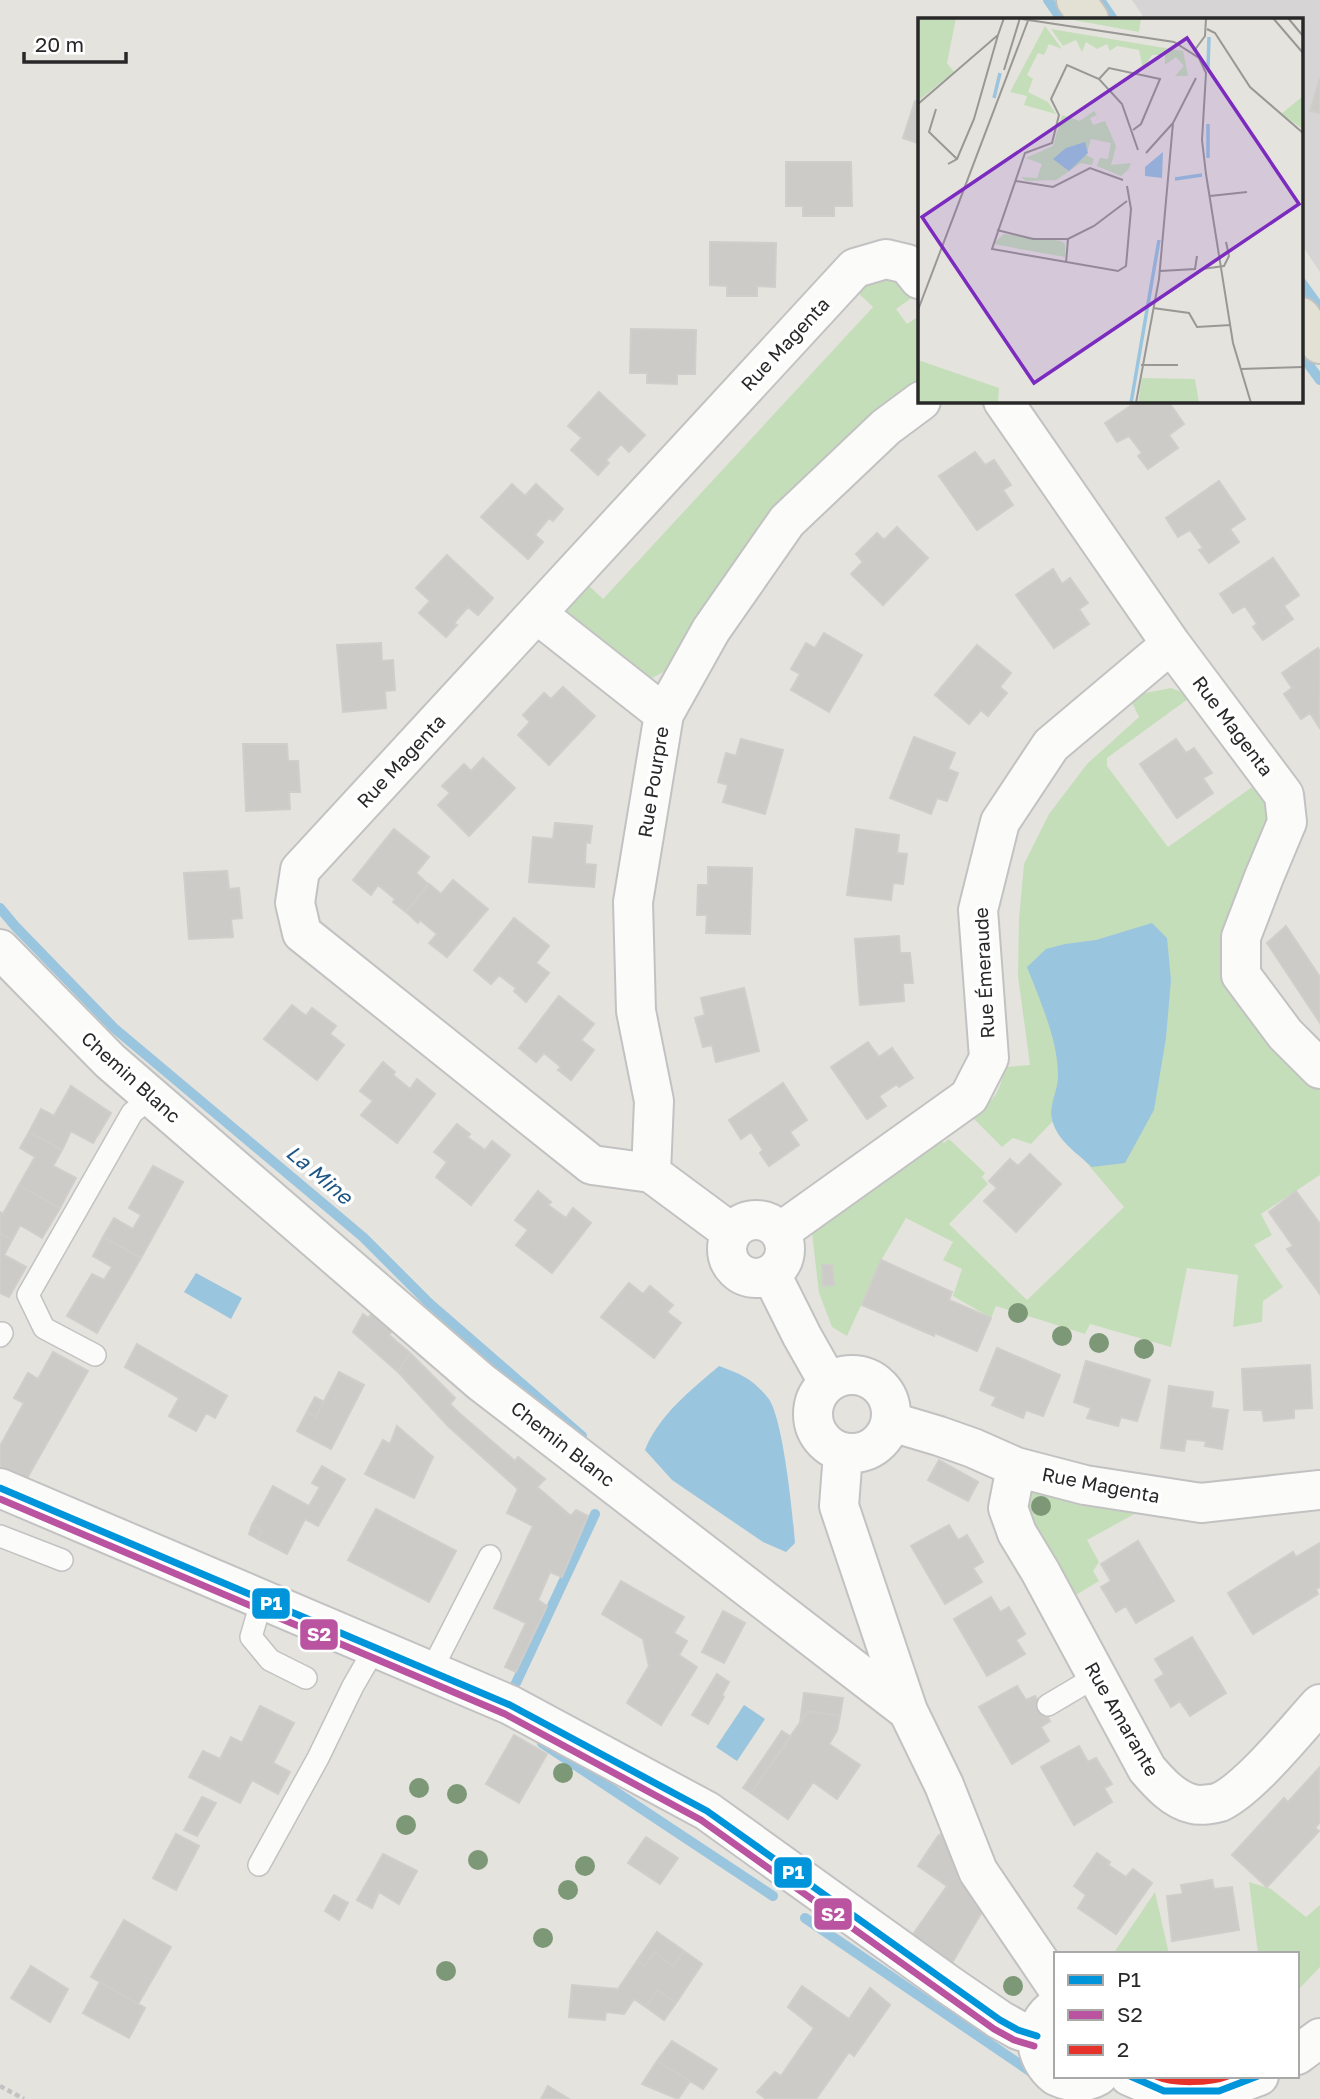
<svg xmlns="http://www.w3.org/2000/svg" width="1320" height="2099" font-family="'Golos Text',sans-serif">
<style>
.industrial{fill:#d6d4d5}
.green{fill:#c5deba}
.water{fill:#9ac5df}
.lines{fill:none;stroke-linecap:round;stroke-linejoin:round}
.stream{stroke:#9ac5df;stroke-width:10}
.building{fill:#cccbc7;stroke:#d0ceca;stroke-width:2}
.lane-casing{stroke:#c3c2c3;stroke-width:24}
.street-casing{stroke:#c3c2c3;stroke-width:42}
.secondary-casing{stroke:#c3c2c3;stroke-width:42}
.primary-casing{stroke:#c2c2c0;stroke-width:42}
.path{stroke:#c3c2c2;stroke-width:4.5;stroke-dasharray:5 3.5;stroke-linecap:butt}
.lane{stroke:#fbfbfa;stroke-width:21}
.street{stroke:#fbfbfa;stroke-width:38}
.secondary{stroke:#fbfbfa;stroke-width:38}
.primary{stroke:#e3e1d4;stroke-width:38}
.bus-1-casing{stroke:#fff;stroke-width:12}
.bus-2-casing{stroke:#fff;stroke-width:12}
.bus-3-casing{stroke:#fff;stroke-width:12}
.bus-1{stroke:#0095da;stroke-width:7}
.bus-2{stroke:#ba54a0;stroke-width:7}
.bus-3{stroke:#e6322a;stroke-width:7}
.tree{fill:#7c9877}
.labels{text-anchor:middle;stroke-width:7;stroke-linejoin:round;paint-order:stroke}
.street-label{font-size:19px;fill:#282828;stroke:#fff}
.water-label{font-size:21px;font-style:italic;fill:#1d5686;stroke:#fff}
.inset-river{fill:none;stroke:#9ac5df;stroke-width:3.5}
.inset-road{fill:none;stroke:#999895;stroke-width:2}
.view{fill:#7b2cbf;fill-opacity:0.15;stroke:#7b2cbf;stroke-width:3.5}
.inset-edge{fill:none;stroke:#282828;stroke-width:3.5}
.line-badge{stroke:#fff;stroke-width:2.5}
.badge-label{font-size:19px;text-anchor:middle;font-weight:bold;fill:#fff}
</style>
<rect width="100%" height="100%" fill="#e5e3de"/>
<path class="industrial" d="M1132,0h188v272l-19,-28v-225h-156z"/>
<path class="green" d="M890,276l26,19 -20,14 11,15 12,-8v70l-244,280 -23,12 -8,2 -77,-62v-12l19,-23 17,16 270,-292 -17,-16 10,-10z
M1171,688l21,8 -85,62v8l61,81 91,-65 6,9 4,25 -22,48 -23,65 53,119 43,43v84l-59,39 11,21 -18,10 29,42 -20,14 -1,21 -29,5 5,-52 -51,-7 -16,79 -81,-23 -5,10 -89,-28 -5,12 -38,-22 9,-27 -19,-9 10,-18 -47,-24 -23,39 -36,79 -15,-9 -13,-34 -7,-60 9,-12 117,-82 6,4 5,-4 36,34 -3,4 6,7 -39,40 78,76 97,-93 -72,-85 -21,22 -18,-6 -11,9 -30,-30c22,-18 27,-21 33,-50l25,-2 -12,-89 1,-57 5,-55 25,-50 38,-50 52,-47 -10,-21z
M1025,1481l115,30 -53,29 12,22 -6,9 6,10 -23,14 -50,-79z
M1249,1882l22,7 35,28 14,-12v62l-23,24v-37h-39z
M1155,1892l14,62h-56z"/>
<path class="water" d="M1152,923l15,15 4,42 -5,58 -12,72 -29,53 -33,4c-14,-13 -33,-25 -39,-44 -6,-16 5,-31 5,-47 0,-37 -18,-75 -31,-109l19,-18 19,-5 31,-4z
M196,1273l46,25 -11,21 -47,-27z
M719,1366c22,8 34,13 49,32 15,18 25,118 27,145l-9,9 -23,-10 -91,-62 -27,-30c14,-35 45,-59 74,-84z
M744,1705l21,14 -28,42 -21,-14z"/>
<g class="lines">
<path class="stream" d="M1048,0l13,19
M1100,0l13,19
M1301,282l19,26
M1301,354l19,26
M0,908l15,18 99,102 249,209 66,66 153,133
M516,1683l79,-169
M542,1743l231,153
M805,1918l232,158"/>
</g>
<path class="building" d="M1320,78v35l-10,-2z
M915,101l4,1 -1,41 -15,-5z
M786,162h65l1,44h-18v10h-31v-10h-17z
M710,242l66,1 -1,44 -18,-1v10h-30v-10l-17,-1z
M631,329l65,1 -1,44h-18v10l-30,-1v-10h-17z
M599,392l46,43 -16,17 -8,-8 -15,16 3,3 -11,12 -27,-25 11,-12 -14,-12z
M1138,401h30l16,23 -15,11 9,13 -30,21 -10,-13 4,-3 -13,-17 -12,6 -12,-19z
M975,452l10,13 9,-5 17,25 -8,5 10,15 -36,25 -38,-54z
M1219,481l26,38 -15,10 9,13 -30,21 -10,-13 4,-2 -13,-18 -12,7 -12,-19z
M512,484l13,12 11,-12 27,25 -10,12 -4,-3 -14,17 8,7 -15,17 -47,-42z
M897,527l31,31 -45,47 -32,-31 12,-12 -7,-8 21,-21 7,7z
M447,555l46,43 -15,17 -10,-8 -14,16 3,2 -11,12 -27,-24 11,-12 -14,-13z
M1273,558l26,37 -15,11 9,13 -30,21 -10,-13 4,-3 -12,-18 -12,7 -13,-19z
M1053,569l9,15 8,-6 18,25 -9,6 10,15 -35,24 -38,-53z
M824,633l38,22 -33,57 -38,-22 9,-16 -9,-5 15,-26 9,5z
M381,643l1,18 11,-1 2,30 -10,1 1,17 -43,4 -6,-67z
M977,645l34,28 -11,14 7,6 -19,23 -7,-6 -12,14 -34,-29z
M1318,648l2,3 -1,76 -9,-14 -9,6 -17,-25 8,-6 -10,-15z
M563,687l32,29 -46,49 -31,-30 12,-13 -7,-7 21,-22 7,6z
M914,737l41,16 -7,16 10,4 -11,28 -10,-3 -6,16 -41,-16z
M741,739l42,11 -18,64 -42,-12 5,-17 -10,-3 8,-29 10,3z
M1176,739l10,14 8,-5 18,25 -9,5 10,15 -36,25 -37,-54z
M243,744h44l1,17h10l2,31h-11l1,17 -44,2z
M483,758l32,30 -46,48 -31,-31 12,-12 -8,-7 22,-22 7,7z
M555,823l37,3 -2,17 -4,-1 -1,22 11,1 -2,22 -65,-5 4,-45 20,2z
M394,829l35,28 -13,16 12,11 -22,28 -13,-10 2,-3 -17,-14 -7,10 -18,-15z
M856,829l43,6 -2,18 10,1 -4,30 -10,-1 -2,17 -44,-5z
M708,867l44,1 -2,66 -44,-1 1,-18h-10l1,-30h10z
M227,871l2,18 10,-1 3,30 -11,1 2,18 -44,2 -5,-66z
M453,880l35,29 -41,48 -18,-14 8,-9 -17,-14 -2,3 -12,-11 23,-28 12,10z
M514,918l35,28 -13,17 13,10 -23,29 -12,-11 2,-3 -17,-13 -8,9 -17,-14z
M1286,926l34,51v46l-53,-80z
M899,936l1,17h10l3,30h-10l1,18 -44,4 -5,-66z
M744,988l15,63 -43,11 -4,-17 -9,2 -8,-29 10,-3 -4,-17z
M559,996l35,28 -13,16 13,10 -23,30 -13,-10 3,-3 -17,-14 -8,9 -17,-14z
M292,1005l14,11 6,-8 24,18 -6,8 14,11 -27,35 -53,-41z
M868,1042l11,15 13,-9 21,30 -14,9 -2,-3 -18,12 7,10 -19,13 -36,-52z
M383,1062l12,10 -2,3 17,14 7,-10 18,15 -38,49 -36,-28 12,-14 -13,-10z
M783,1083l24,37 -17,12 9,13 -30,21 -9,-13 3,-3 -12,-18 -10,7 -12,-19z
M71,1086l40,27 -18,30 -22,-12 -9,19 -33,-18 12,-23 13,7z
M457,1124l13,10 -3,3 18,13 7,-9 18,14 -39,50 -35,-28 11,-15 -13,-10z
M29,1132l33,18 -9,16 23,12 -16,30 -41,-23 16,-28 -15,-9z
M1030,1154l31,30 -45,48 -32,-31 13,-13 -8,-7 21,-22 8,7z
M153,1166l30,16 -42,76 -38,-21 11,-19 19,11 8,-14 -12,-7z
M19,1185l41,23 -18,30 -22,-13 -8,15 -12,-7v-21l3,2z
M538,1191l13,11 -3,3 18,13 7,-10 18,15 -39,50 -36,-28 12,-15 -13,-10z
M1296,1191l24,33v70l-33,-45 6,-3 -24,-34z
M0,1233l12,7 -8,15 22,12 -17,30 -9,-4z
M103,1237l38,21 -44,75 -30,-17 25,-42 12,6 8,-13 -19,-11z
M881,1260l71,32 -3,8 42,18 -14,33 -42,-18 -1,3 -72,-31z
M822,1265h10l2,20 -11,1z
M629,1283l14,11 7,-8 23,19 -6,7 14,11 -27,35 -53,-41z
M377,1306l21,17 -9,12 21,18 -12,19 -45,-40 10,-18 5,4z
M137,1344l90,52 -12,22 -9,-5 -10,18 -27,-15 10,-18 -54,-31z
M997,1348l63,27 -17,41 -17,-6 -3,8 -31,-13 4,-8 -16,-7z
M53,1352l35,19 -62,109 -26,-14v-20l24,-43 -10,-5 14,-25 10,6z
M410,1353l45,45 -5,6 9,9 56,48 3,-4 27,22 -8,8 34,29 5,-6 12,6 -26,61 -12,-5 -12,28 9,6 -31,66 -11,-5 21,-44 -32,-15 39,-82 -26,-13 11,-24 -70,-63 -50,-54z
M1086,1361l64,19 -13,41 -16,-4 -3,9 -31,-8 4,-10 -17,-6z
M1310,1365l2,43 -18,1v9l-30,3 -2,-11h-18l-2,-41z
M339,1372l25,13 -33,64 -34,-18 10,-19 9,5z
M1169,1386l44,6 -2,16 17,2 -6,39 -17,-3 1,-5 -20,-2 -2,12 -23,-3z
M315,1397l9,5 -8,15 -9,-5z
M397,1426l36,31 -19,41 -49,-24 18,-34 7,4z
M939,1460l39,22 -10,19 -40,-21z
M322,1466l23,13 -27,47 -13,-7 -18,35 -29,-15 4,-9 -10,-5 21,-39 36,20 11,-19 -8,-4z
M376,1509l80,42 -27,51 -81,-42z
M252,1525l10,5 -4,9 -9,-5z
M949,1525l9,15 9,-5 16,27 -10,6 9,14 -37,22 -34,-58z
M1138,1541l36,60 -38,22 -10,-17 -10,6 -15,-25 10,-6 -10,-17z
M1320,1543v44l-4,2 2,5 -65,40 -25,-41 65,-41 3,5z
M621,1581l63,36 -10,16 13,8 -8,14 18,12 -36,58 -34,-22 22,-37 -6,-27 -41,-25z
M991,1597l9,15 9,-5 16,27 -9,6 9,14 -38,22 -33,-57z
M723,1611l22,12 -21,40 -22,-11z
M1192,1637l34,56 -36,23 -10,-15 -9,6 -16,-27 9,-6 -9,-15z
M717,1674l12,8 -7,13 2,2 -16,27 -16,-9z
M1017,1686l9,14 9,-4 15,25 -9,6 8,14 -37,23 -33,-57z
M804,1693l39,5 -3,18 -32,-5 -8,12z
M260,1706l34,17 -21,40 17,9 -12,22 -26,-14 -12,23 -51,-26 14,-26 17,8 11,-22 11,6z
M808,1711l32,5 -3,15 -8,13 31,21 -23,34 -24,-17 -25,37 -37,-26z
M782,1731l9,6 -40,56 -8,-5z
M514,1735l33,19 -28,49 -33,-19z
M1079,1746l9,16 8,-4 16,26 -8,4 8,14 -38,23 -33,-58z
M1319,1768l1,54 -5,6 4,3 -52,56 -35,-32 52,-57 4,4z
M202,1797l14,6 -19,33 -13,-6z
M950,1829l33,81 -34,58 -40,-28 38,-54 -29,-20 20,-30z
M176,1834l23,12 -23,44 -23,-12z
M646,1837l32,21 -18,26 -32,-21z
M1097,1853l13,9 -2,3 18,12 7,-8 19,14 -36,51 -38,-26 8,-13 -12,-9z
M383,1854l34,17 -18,33 -20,-12 -7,16 -15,-8z
M1212,1880l2,9 18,-2 7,43 -67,11 -5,-45 16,-2 -2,-9z
M334,1895l14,8 -9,17 -14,-9z
M124,1920l47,27 -33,57 -47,-27z
M657,1932l27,19 -11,15 -19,-14 -9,14 -8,-5z
M684,1951l18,13 -26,39 -19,-13 -11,17 -12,-8 -10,15 -18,-2 -1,8 -36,-3 3,-32 46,4 19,-28 8,5 9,-14 19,14z
M31,1966l37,23 -18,33 -39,-24z
M100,1982l45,26 -16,30 -46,-25z
M802,1986l47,33 21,-31 20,17 -36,51 -5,-4 -33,47h-50l-9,-7 18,-20 6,4 33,-48 -26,-21z
M657,1990l19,13 -12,17 -18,-13z
M672,2041l45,28 -14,20 -46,-28z
M657,2061l33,20 -12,18 -36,-15z
M548,2086l21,13h-28z"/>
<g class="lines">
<g class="lane-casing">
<path id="lane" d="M0,1336l2,-3
M95,1355l-51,-27 -16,-33 104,-182 19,-16
M0,1536l62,24
M262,1599l-11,38 19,23 36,18
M431,1671l59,-115
M1048,1705l49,-29
M259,1865l59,-107 35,-72 22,-38"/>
</g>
<g class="street-casing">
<path id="street" d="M1003,401l168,243 113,151 3,27 -23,55 -23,60v38l44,59 35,35
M537,614l127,100
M0,949l110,112 371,321 427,329 36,74 34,86 78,115
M651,1173l3,-72 -18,-90 -3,-109 31,-188 47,-84 76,-109 99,-94 35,-26
M727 1249a29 29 0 1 1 58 0a29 29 0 1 1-58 0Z
M780,1232l189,-135 20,-39 -11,-148 22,-88 51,-77 120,-101
M732,1233l-81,-60 -59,-8 -290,-232 -7,-30 5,-33 555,-602 31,-9 21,5 12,15
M771,1274l31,62 26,46
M813 1414a39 39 0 1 1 78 0a39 39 0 1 1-78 0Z
M890,1424l12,1 37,11 34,12 43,19 69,18 116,18 119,-13
M843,1453l-4,53 69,205
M1016,1467l-8,41 9,25 23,38 107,198c12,14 27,31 46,35 7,2 21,0 27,-2 30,-14 76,-72 100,-98"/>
</g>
<g class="secondary-casing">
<path id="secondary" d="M0,1488l510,217 197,106 242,174 51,35 18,10 19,6
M1056,2007c-27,17 -23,51 0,69
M1297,2055l23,-17
M1056,2076c15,7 28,8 42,0
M1129,2076l35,15h55l40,-15"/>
</g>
<g class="primary-casing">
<path id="primary" d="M1076,0l13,19
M1301,317l19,27"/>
</g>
<path class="path" d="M0,2086l24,13"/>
<use href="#lane" class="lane"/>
<use href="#street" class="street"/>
<use href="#secondary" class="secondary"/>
<use href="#primary" class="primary"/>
<g class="bus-1-casing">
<path id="bus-1" d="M0,1488l510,217 197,106 293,209 18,10 19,6
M1130,2076l34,15h55l39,-15"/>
</g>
<g class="bus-2-casing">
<path id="bus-2" d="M0,1499l505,215 196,106 293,209 20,11 20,6"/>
</g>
<g class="bus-3-casing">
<path id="bus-3" d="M1156,2076c18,8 54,7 72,0"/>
</g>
<use href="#bus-1" class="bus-1"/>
<use href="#bus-2" class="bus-2"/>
<use href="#bus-3" class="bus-3"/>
</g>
<g class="tree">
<circle cx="1018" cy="1313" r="10"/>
<circle cx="1062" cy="1336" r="10"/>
<circle cx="1099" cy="1343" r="10"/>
<circle cx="1144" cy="1349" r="10"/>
<circle cx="1041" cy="1506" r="10"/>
<circle cx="563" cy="1773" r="10"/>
<circle cx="419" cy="1788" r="10"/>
<circle cx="457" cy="1794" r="10"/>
<circle cx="406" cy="1825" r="10"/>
<circle cx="478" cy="1860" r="10"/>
<circle cx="585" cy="1866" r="10"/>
<circle cx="568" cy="1890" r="10"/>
<circle cx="543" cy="1938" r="10"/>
<circle cx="446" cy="1971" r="10"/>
<circle cx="1013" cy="1986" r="10"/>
</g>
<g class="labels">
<g class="street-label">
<text transform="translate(785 344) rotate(-47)" y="7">Rue Magenta</text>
<text transform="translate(1233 726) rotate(53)" y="7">Rue Magenta</text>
<text transform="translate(401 761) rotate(-47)" y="7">Rue Magenta</text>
<text transform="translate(653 782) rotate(-81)" y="7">Rue Pourpre</text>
<text transform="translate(984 973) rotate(-93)" y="7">Rue Émeraude</text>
<text transform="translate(131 1077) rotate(42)" y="7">Chemin Blanc</text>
<text transform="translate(563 1444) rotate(38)" y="7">Chemin Blanc</text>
<text transform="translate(1101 1485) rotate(11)" y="7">Rue Magenta</text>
<text transform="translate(1122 1719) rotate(60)" y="7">Rue Amarante</text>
</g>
<g class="water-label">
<text transform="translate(319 1175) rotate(40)" y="7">La Mine</text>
</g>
</g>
<g transform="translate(918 18)">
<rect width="385" height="385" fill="#e5e3de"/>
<path d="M0,0h38l-9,45 7,9 -36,29zM144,0h79l-2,14zM127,8l17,23 -13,-5 -5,11 -6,-2 -11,22 6,4 -5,13 20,10 8,12 -32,-9 3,-9 -17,-4zM133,11l132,22 5,25h-13l9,-10 -8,-9 -11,8v-10h-13l-9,14 -4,-19 -22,-4 -7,5 -3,-7 -10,5 -11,-7 -4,10 -6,-12 -13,6zM385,78v33l-22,-15zM176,93l3,4 -7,3 3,7 12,-4 11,25 -5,19 20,-2 -3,7 -7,6 -24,-10 3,-8 8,1 3,-16 -20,-4 -5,16 8,4 -2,6 -11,-2 -25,17 -30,1 -5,-4 16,1 5,-14 -16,-6 27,-12 9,-31 18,6zM86,216l57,7 4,3v13l-72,-13zM0,342l81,28 -1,15h-80zM224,360l53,1 4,24h-61z" fill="#c5deba"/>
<path d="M167,124l3,11 -19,18 -16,-12 13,-11zM245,134l-1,26 -17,-2v-9z" fill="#9ac5df"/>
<path class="inset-river" d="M290,50l1,-31M76,80l6,-25M290,106v34M257,161l27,-4M213,385l28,-163"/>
<path class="inset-road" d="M355,0l30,35M370,0l15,18M104,1l152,23 25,16 7,15 -4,67 4,34 27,169 18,60M289,11l8,4 35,54 53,46M276,33l11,-15 1,-18M86,52l16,-52M181,61l10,-11 51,11 -19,45 -8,6M0,86l80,-69 6,-17M18,91l-7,23 28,27M228,135l27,-30M30,146l9,-5 17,-40 24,-84M98,163l37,6 37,-19 33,12M209,168l4,23 -5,57 -8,5 -126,-22 33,-96 27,-10 7,-28 -8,-16 16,-34 32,14 23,25 16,46M292,178l37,-4M79,212l36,9h35l26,-13 33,-25M148,245l2,-24M284,251l22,-3 5,-10 -3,-14M242,253l35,-2 2,-13M235,290l36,5 8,14 34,-2M0,292l111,-292M223,347h37M322,351l63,-2M218,385l23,-124 14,-156 23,-45"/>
<path class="view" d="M269,20l112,166 -265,179 -112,-166z"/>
<rect width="385" height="385" class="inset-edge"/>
</g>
<g class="line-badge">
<rect x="251" y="1587" width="40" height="33" rx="7" fill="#0095da"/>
<rect x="299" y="1618" width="40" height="33" rx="7" fill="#ba54a0"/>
<rect x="773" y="1856" width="40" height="33" rx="7" fill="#0095da"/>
<rect x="813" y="1897" width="40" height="34" rx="7" fill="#ba54a0"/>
</g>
<g class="badge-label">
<text x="271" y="1610">P1</text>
<text x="319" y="1641">S2</text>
<text x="793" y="1879">P1</text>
<text x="833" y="1921">S2</text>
</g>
<rect x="1054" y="1952" width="245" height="126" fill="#ffffff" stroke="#a9a9a9" stroke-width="2"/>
<rect x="1068" y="1975" width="35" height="10" fill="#0095da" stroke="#a9a9a9" stroke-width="2"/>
<text x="1117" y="1987" font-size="21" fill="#282828">P1</text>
<rect x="1068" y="2010" width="35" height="10" fill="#ba54a0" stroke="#a9a9a9" stroke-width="2"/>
<text x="1117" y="2022" font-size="21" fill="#282828">S2</text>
<rect x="1068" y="2045" width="35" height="10" fill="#e6322a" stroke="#a9a9a9" stroke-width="2"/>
<text x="1117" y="2057" font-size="21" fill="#282828">2</text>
<path d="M24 52v10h102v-10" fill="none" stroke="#282828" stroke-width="3.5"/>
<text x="35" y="52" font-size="21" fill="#282828" stroke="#ffffff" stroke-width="5" paint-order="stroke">20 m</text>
</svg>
